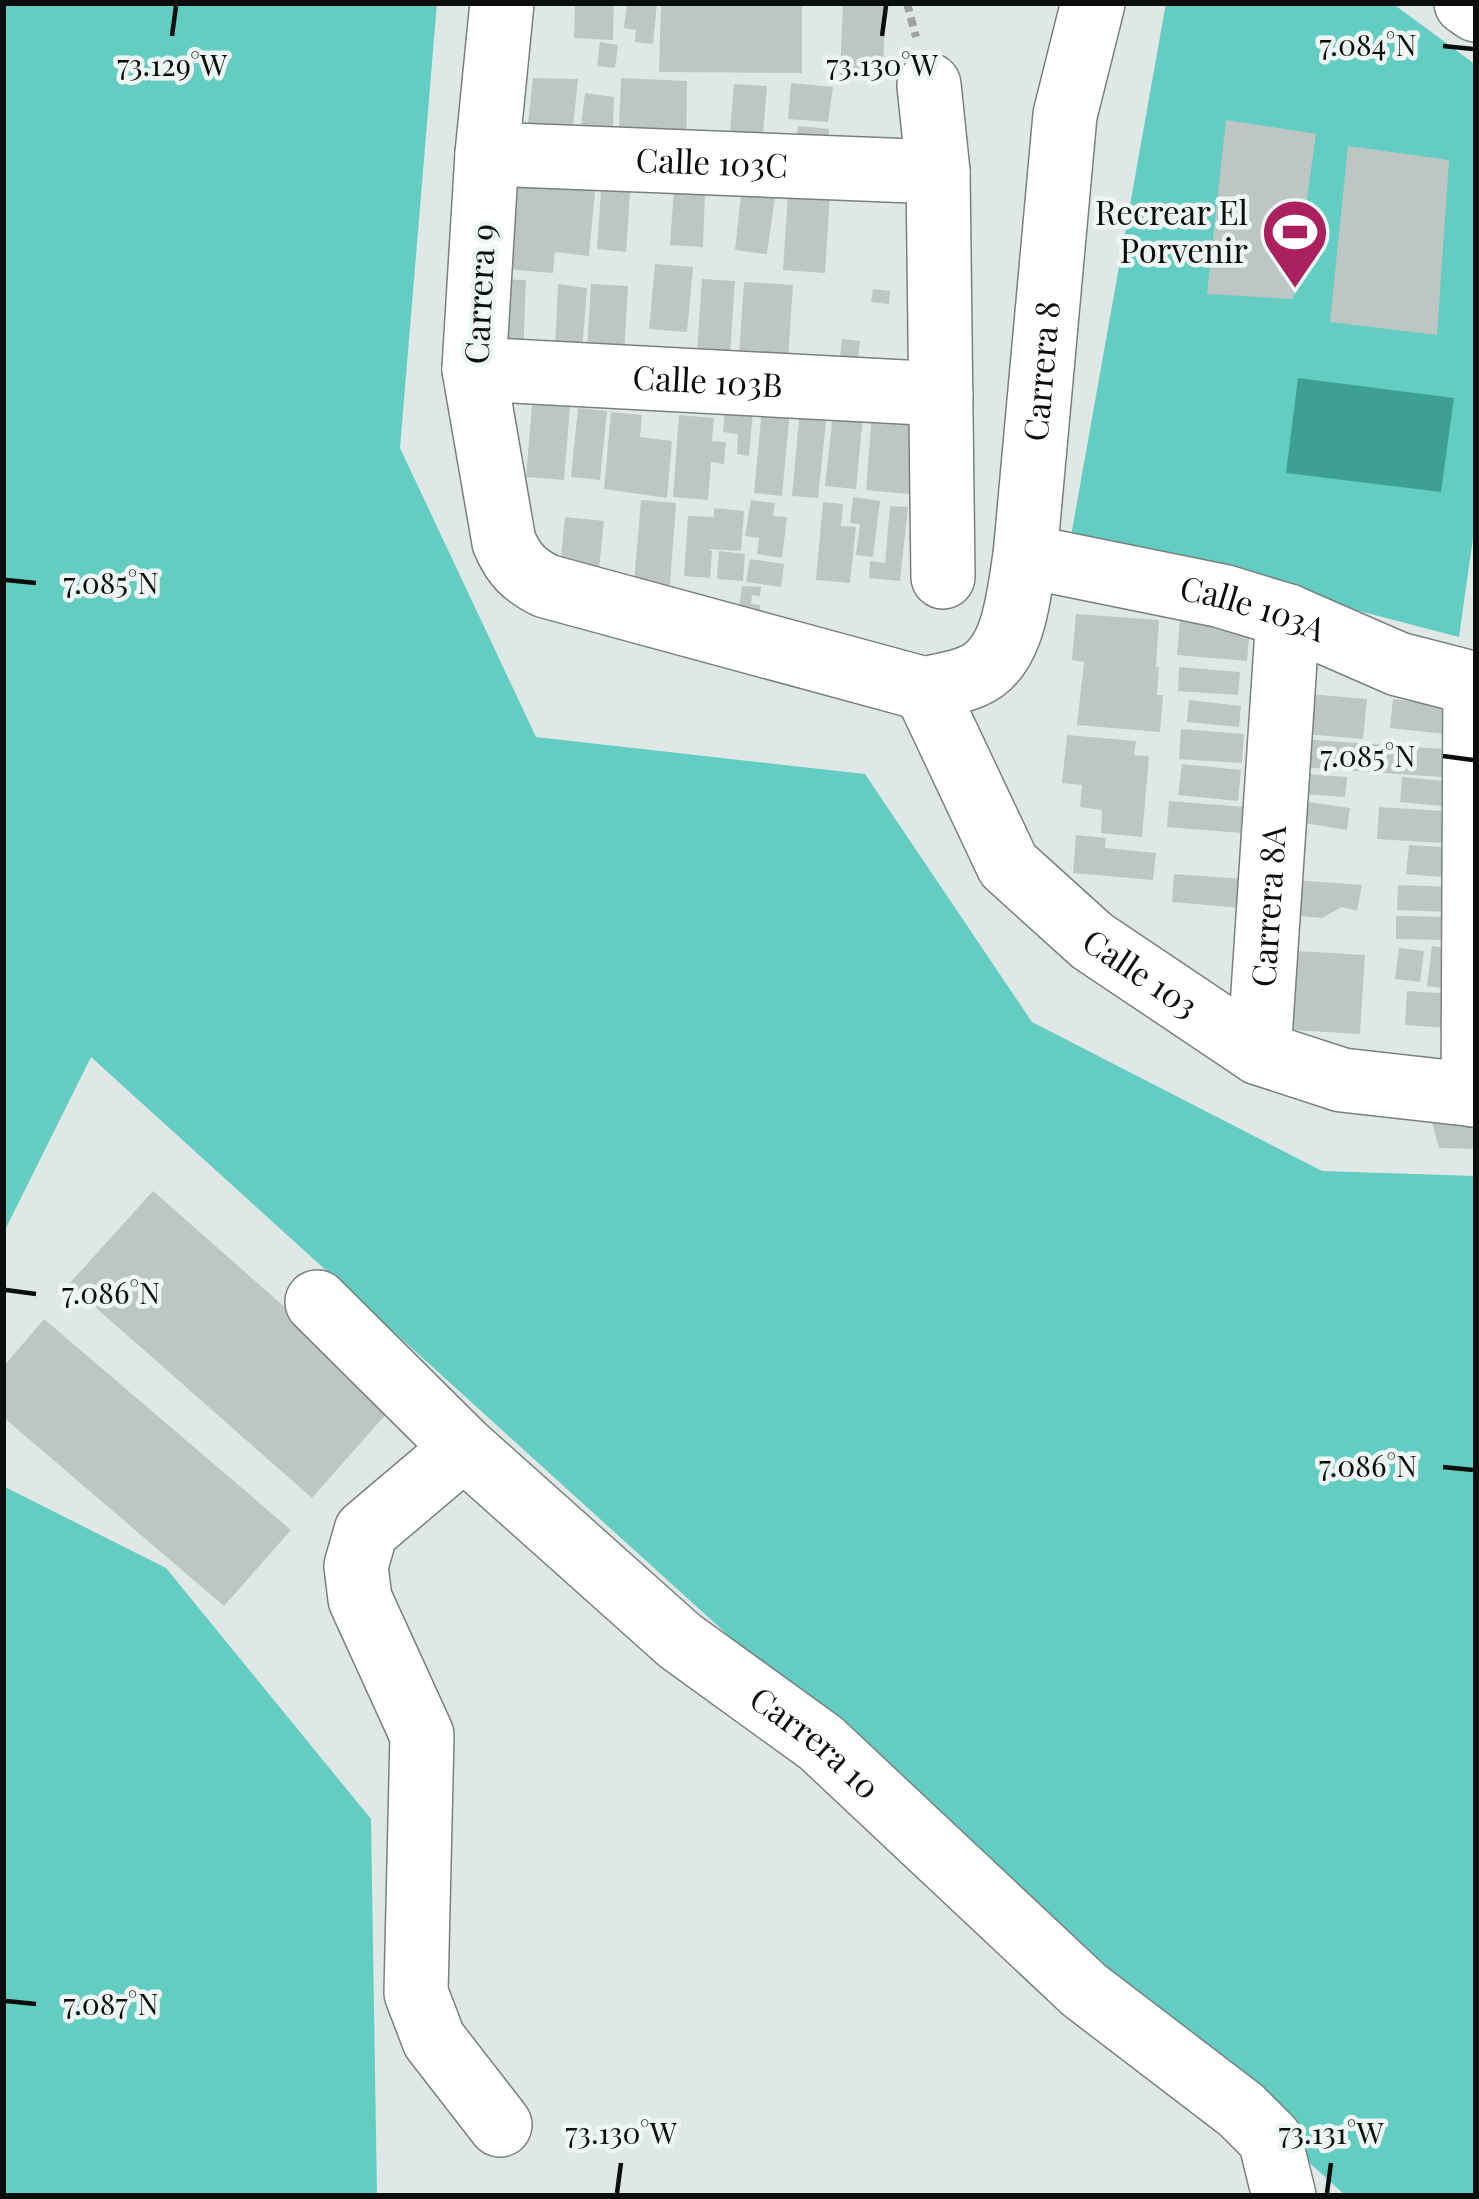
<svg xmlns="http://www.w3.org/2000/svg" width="1479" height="2199" font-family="'Playfair Display',serif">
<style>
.green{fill:#64cdc1}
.water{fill:#3e9f95}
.building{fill:#bec6c5}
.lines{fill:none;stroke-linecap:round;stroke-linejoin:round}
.minor-casing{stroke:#798180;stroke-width:66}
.path{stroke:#9ca2a1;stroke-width:8;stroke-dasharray:9 6;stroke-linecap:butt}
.minor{stroke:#fff;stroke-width:63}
.ticks{fill:none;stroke:#0b0e0d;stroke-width:4.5}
.labels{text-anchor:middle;stroke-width:9;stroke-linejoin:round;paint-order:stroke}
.street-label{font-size:33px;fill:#0b0e0d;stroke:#edf6f4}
.poi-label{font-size:33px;fill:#0b0e0d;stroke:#edf6f4;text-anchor:end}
.ticks-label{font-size:30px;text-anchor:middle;fill:#0b0e0d;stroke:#edf6f4;stroke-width:9;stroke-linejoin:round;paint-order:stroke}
</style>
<rect width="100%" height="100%" fill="#e0e8e7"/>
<path class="green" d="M3,3h434l-37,445 136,289 329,37 167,248 290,149 154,5v1020h-130l-1255,-1139 -88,177z
M1166,3h226l84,62v452l-17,120 -388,-101z
M3,1486l163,82 205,251 6,377h-374z"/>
<path class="water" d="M1298,378l156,20 -13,94 -155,-19z"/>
<path class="building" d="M575,3h39l-1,37 -39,-2z
M627,3h30l-4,41 -18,-2 1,-12 -12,-2z
M661,3h141v70l-143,-1z
M843,3h42l-2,74 -43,-2z
M600,42l18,3 -3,23 -18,-2z
M533,78l45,1 -6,57 -45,-3z
M621,78l66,3 -1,78 -68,-4z
M791,83l42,4 -5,35 -40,-3z
M734,84l33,2 -6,71 -33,-2z
M585,93l29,4 -2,57 -34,-3z
M1226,120l90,14 -23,165 -86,-5z
M798,126l31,3 -2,26 -32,-3z
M1348,146l101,14 -12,175 -107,-13z
M514,162l83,7 -8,87 -34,-4 -2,21 -49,-4z
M602,175l29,3 -5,74 -29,-3z
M742,185l34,4 -9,65 -32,-4z
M674,189l31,2 -2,56 -33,-2z
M788,193l42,2 -5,78 -42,-3z
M655,264l38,3 -6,65 -38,-3z
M494,279l32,1 -3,78 -31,-2z
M702,279l33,2 -5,73 -33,-3z
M744,282l49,3 -5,75 -49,-5z
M558,284l29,4 -5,64 -27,-3z
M591,284l37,2 -4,68 -37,-3z
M873,289l17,2 -1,13 -18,-2z
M842,339l18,2 -2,19 -18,-3z
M873,401l43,3 -7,90 -43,-4z
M532,405l38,2 -6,73 -38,-3z
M578,408l29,3 -7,69 -29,-3z
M762,408l28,2 -8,86 -28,-3z
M725,409l28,3 -4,44 -12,-2 1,-20 -15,-2z
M800,409l27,3 -9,86 -26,-2z
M611,412l31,3 -2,22 32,4 -5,57 -63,-9z
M833,413l30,3 -7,73 -31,-3z
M679,415l35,3 -2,23 14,1 -2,22 -13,-2 -3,38 -35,-3z
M853,497l27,4 -7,56 -17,-2 4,-31 -10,-1z
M641,500l35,3 -6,82 -36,-3z
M751,500l24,3 -2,13 14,1 -5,41 -25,-4 2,-16 -14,-2z
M823,502l20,2 -2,22 15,1 -6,56 -34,-3z
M890,506l18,1 -8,74 -31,-3 1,-17 15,2z
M714,508l30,3 -3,40 -33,-2 4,2 -2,27 -26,-2 4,-60 26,1z
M565,517l39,4 -6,58 -39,-3z
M719,551l26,3 -2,27 -26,-2z
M750,559l34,5 -3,23 -35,-5z
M742,586l19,1 -1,9 -8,-1 -1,9 9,1 -1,13 -21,-2z
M1076,614l83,6 -3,47h3l-2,28h6l-3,37 -83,-7 7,-63 -12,-2z
M1180,619l70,8 -3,34 -70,-6z
M1179,667l61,5 -2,23 -60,-4z
M1298,693l69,6 -4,40 -69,-6z
M1393,699l63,8 -3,28 -63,-7z
M1189,700l52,6 -2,21 -52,-5z
M1181,729l63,5 -2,29 -63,-4z
M1067,735l69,6 -2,14 15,1 -7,81 -41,-4 1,-23 -22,-3 2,-22 -20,-2z
M1301,739l157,11 -2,28 -157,-11z
M1182,764l59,6 -3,31 -60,-6z
M1305,774l42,3 -2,20 -41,-3z
M1402,777l53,5 -2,25 -53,-5z
M1169,801l75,6 -2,26 -75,-6z
M1301,801l49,7 -3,22 -49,-8z
M1379,807l81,5 -2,32 -81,-5z
M1076,835l30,3 -1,10 51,5 -3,27 -80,-7z
M1409,845l45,3 -2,30 -46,-4z
M1174,874l69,5 -2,29 -69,-6z
M1281,879l81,6 -5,26 -15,-4 -20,11 -44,-4z
M1398,885l54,2 -1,25 -54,-2z
M1396,916l56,1 -1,23 -55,-1z
M1432,946l23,3 -5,40 -23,-3z
M1399,948l25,3 -4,31 -25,-3z
M1281,950l84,5 -5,79 -84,-5z
M1407,991l44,3 -2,34 -44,-3z
M1431,1119l45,1v29l-37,-1z
M153,1191l242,213 -83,94 -243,-214z
M44,1319l247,211 -67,76 -221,-189v-50z"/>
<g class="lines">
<g class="minor-casing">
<g id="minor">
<path d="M502,3l-15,151 -13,215 30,173c10,23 20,33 42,44l379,103"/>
<path d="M1466,3l10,7"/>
<path d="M929,85l9,87 5,405"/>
<path id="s1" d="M487,154l451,18"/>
<path id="s2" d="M474,369l467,25"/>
<path id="s3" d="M1025,556l197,40 66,20 110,48 78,20"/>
<path id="s4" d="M925,689c15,-4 33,-6 48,-13 42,-18 45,-80 52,-120l40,-441 28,-112"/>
<path id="s5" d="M925,689l83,176 84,76 167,112 83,27 134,15"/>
<path id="s6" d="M1259,1053l29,-437"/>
<path d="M1473,1095l2,-411"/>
<path id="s7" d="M317,1302l147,146 216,193 141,102 263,247 157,120 29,29 14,57"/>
<path d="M464,1448l-98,83 -10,35 4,33 62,136 -6,258 18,47 66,85"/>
</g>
</g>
<path class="path" d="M907,3l9,34"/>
<use href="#minor" class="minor"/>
</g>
<path class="ticks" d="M172,36l4,-30M882,36l4,-30M1443,46l30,3M6,580l30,3M1443,756l30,4M6,1290l30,4M1443,1467l30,3M6,2001l30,3M617,2193l4,-30M1327,2193l4,-30"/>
<defs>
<g id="stadium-pin" transform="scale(3.45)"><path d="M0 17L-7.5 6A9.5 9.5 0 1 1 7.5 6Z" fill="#ab205f" stroke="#edf6f4"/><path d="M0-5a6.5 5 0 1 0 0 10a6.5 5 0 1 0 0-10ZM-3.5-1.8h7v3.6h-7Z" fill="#fff"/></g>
</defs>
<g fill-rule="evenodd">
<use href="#stadium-pin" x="1295" y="232"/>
</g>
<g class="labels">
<g class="street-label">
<text dy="12" stroke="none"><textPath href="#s1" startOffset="225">Calle 103C</textPath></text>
<text transform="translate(480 294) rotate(-87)" y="12">Carrera 9</text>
<text dy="12" stroke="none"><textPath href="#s4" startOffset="372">Carrera 8</textPath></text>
<text dy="12" stroke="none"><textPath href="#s2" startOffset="234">Calle 103B</textPath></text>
<text dy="12" stroke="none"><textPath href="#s3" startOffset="234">Calle 103A</textPath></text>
<text dy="12" stroke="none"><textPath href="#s6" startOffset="147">Carrera 8A</textPath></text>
<text dy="12" stroke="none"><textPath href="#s5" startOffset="366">Calle 103</textPath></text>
<text dy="12" stroke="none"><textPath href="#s7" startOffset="666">Carrera 10</textPath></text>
</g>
<g class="poi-label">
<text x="1248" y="225">Recrear El<tspan x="1248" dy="38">Porvenir</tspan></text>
</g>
</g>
<g class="ticks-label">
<text x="1368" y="56">7.084°N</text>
<text x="172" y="76">73.129°W</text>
<text x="882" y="76">73.130°W</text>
<text x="111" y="594">7.085°N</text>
<text x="1368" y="767">7.085°N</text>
<text x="111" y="1304">7.086°N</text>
<text x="1368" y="1477">7.086°N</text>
<text x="111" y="2015">7.087°N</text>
<text x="621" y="2144">73.130°W</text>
<text x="1331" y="2144">73.131°W</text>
</g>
<rect width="1479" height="2199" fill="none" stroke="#0b0e0d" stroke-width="12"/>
</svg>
